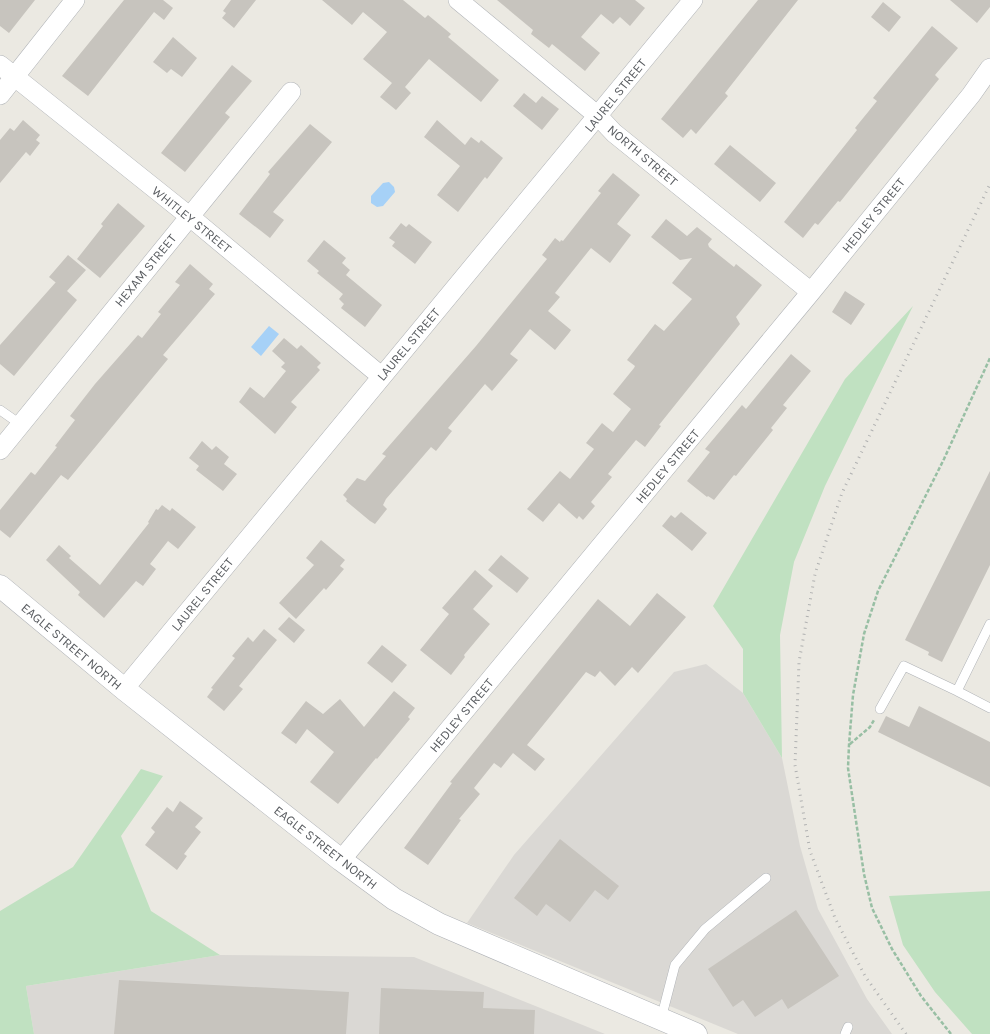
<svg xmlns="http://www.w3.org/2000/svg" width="990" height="1034" font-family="Karla,sans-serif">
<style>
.industrial{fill:#dad8d4}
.green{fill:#c0e1c1}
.water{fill:#a6d1f7}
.building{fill:#c7c4be}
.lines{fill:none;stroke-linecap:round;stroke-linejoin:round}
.service-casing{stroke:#afb2b6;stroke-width:10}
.minor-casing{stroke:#afb2b6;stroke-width:20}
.secondary-casing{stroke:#aeb1b6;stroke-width:23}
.path{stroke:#98bfa4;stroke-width:2.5;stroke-dasharray:4 2;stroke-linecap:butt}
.service{stroke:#fff;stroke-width:9}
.minor{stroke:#fff;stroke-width:19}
.secondary{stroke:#fff;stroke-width:22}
.rail{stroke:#b0b1b1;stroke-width:3;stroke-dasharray:1 5;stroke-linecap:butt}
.labels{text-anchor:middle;stroke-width:4;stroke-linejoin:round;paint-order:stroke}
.street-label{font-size:13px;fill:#5a5d61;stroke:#fff}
</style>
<rect width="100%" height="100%" fill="#ebe9e2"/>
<path class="industrial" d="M706,664l37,29 39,65 18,88 18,63 49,90 25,35h-154l-271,-111 47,-68 160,-183z
M220,955l194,2 191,77h-571l-8,-48z"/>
<path class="green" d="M913,306l-88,180 -31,76 -14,73 2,123 -39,-65v-44l-30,-43 132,-227z
M141,769l22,7 -42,60 30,75 69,44 -194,31 8,48h-34v-123l73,-44z
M990,891v143h-18l-37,-42 -32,-47 -14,-49z"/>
<path class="water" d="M389,182l5,5 1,5 -12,14 -6,1 -6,-4v-7l12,-13z
M269,326l10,8 -18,22 -10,-9z"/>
<path class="building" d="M0,0h35l-26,33 -9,-7z
M124,0h39l10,8 -9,12 -10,-8 -66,84 -26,-20z
M231,0h25l-22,28 -12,-10 4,-5 -3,-2z
M322,0h81l22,18 3,-3 23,19 -3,3 51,43 -18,22 -52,-43 -24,28 6,6 -15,17 -16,-13 12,-14 -29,-24 24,-27 -24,-20 -11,13z
M497,0h138l10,8 -15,18 -10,-9 -7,7 -12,-10 -20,23 19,16 -15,18 -33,-27 -3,4 -18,-14 2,-4z
M758,0h40l-73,93 3,3 -32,38 -5,-5 -8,9 -22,-19z
M950,0h40v7l-13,16z
M883,2l18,15 -12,15 -18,-15z
M932,26l26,22 -23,27 4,4 -99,123 -2,-1 -20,24 -3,-2 -12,15 -19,-16 73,-92 -2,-2 22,-27 -4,-3z
M173,37l24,21 -15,19 -11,-8 -4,4 -14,-11z
M232,65l20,16 -27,32 5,4 -45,55 -24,-19z
M524,93l12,10 6,-7 17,13 -17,21 -29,-24z
M23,120l17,15 -4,5 4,3 -10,13 -4,-4 -26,31v-43l10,-12 4,3z
M437,120l28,25 6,-8 8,6 2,-3 22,18 -16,21 -2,-2 -27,35 -21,-17 23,-29 -36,-29z
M310,124l22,18 -59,70 11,8 -14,18 -31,-24 31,-40 -2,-2z
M730,145l46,38 -16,19 -46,-38z
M613,173l27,22 -23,29 14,11 -21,28 -19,-15 -36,45 5,4 -12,14 23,19 -2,3 -14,17 -25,-21 -20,25 8,6 -26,31 -7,-7 -37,44 4,3 -16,20 -5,-4 -45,52 -3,6 4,4 -12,15 -5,-3 -24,-20 1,-2 -4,-4 14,-17 8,3 21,-25 -4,-2 94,-108 71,-87 -5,-4 13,-17 5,4 1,-2 2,1 38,-48 -3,-2z
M118,203l27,23 -45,52 -23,-19 26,-33 -2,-2z
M666,219l21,17 10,-9 15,12 -4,5 1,3 25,20 2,-3 26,21 -26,32 4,7 -81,101 2,1 -16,21 -9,-7 -28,34 4,3 -21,25 4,4 -12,14 -4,-4 -2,3 -18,-16 -16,19 -16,-13 33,-38 10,8 24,-30 -8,-6 16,-20 11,9 18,-23 -18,-15 21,-26 1,-2 -8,-6 28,-36 9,7 28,-32 -20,-16 20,-25 -12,2 -29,-23z
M401,223l5,4 3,-3 23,18 -17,22 -23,-18 3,-4 -6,-4z
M324,240l22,18 -4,5 8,7 -4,5 36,30 -17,22 -24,-19 3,-4 -5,-5 4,-5 -26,-21 2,-2 -12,-10z
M68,255l18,15 -19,21 10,9 -63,76 -14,-12v-19l56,-63 4,4 -11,-9z
M190,264l23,20 -4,5 6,5 -52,61 5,4 -100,121 -7,-5 -51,63 -10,-8v-20l31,-38 4,3 22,-28 -2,-1 20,-26 -5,-4 25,-32 43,-49 4,3 19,-24 -3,-2 22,-27 -5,-3z
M845,291l20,13 -14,21 -19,-13z
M284,338l13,11 4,-4 20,18 -4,4 3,3 -29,32 6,5 -22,27 -36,-32 11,-15 14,11 22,-27 -5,-4 4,-4 -13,-12z
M791,354l20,17 -28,34 4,3 -16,20 2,2 -37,46 -2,-1 -20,25 -6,-4 -1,1 -20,-16 23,-29 -5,-3 37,-44 4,4z
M202,441l10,9 4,-4 13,11 -5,7 13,10 -14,17 -27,-21 3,-4 -10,-8z
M990,471v94l-48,97 -14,-7 1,-3 -24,-12z
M162,505l8,6 2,-3 24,19 -18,22 -10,-8 -18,23 6,5 -13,17 -7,-5 -32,37 -26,-23 2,-3 -34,-32 13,-15 12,11 -2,2 31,27 49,-62 -1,-1 8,-13 2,1z
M681,512l26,21 -15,18 -30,-25 9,-11 4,3z
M321,540l24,20 -5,6 4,3 -18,21 -2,-2 -28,31 -17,-16 35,-38 -8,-7z
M501,555l28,23 -12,15 -29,-23z
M475,570l18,16 -20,23 17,15 -26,31 1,2 -14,18 -31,-25 29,-36 -7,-6z
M657,593l29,24 -48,56 -6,-6 -17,19 -15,-15 -5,6 -9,-5 -59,73 18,14 -10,12 -22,-18 -12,15 -7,-5 -20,25 6,6 -21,25 2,1 -33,45 -24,-17 48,-65 -2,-1 148,-183 32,27z
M289,617l16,13 -11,13 -16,-14z
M264,629l13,11 -38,46 4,3 -19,22 -17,-14 6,-8 -2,-1 24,-30 -3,-2 16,-19 5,5z
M382,645l25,20 -15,18 -25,-20z
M394,691l21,17 -7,9 2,2 -33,40 -1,-1 -38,46 -28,-22 24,-30 -27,-23 -11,15 -15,-11 25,-32 17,13 17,-15 24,28z
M919,706l71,36v45l-112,-55 8,-16 23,11z
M180,801l23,17 -8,9 6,5 -17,22 3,2 -10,14 -32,-25 10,-13 -4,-4 16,-21 6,5z
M560,839l59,47 -11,14 -13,-10 -25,32 -24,-18 -9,12 -23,-18z
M796,910l43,66 -51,33 -6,-10 -27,18 -12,-17 -10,7 -25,-38z
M119,980l230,12 -3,42h-232z
M381,988l103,4 -1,16 52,2 -1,24h-155z"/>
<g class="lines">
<g class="service-casing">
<path id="service" d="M0,410l20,14
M990,624l-33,67 33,17
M880,709l24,-43 53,25
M661,1019l14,-54 30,-36 61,-51
M845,1034l3,-7"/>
</g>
<g class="minor-casing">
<path id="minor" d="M458,0l140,116 16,17 197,159
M0,65l189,151 192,160
M0,95l75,-95
M0,450l291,-358
M124,689l569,-689
M341,860l470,-568 160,-197 19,-27"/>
</g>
<g class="secondary-casing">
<path id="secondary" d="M0,586l124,103 217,171 53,39 45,25 257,110"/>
</g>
<path class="path" d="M850,744l20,-17 4,-7
M951,1034l-30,-38 -29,-47 -20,-41 -8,-34 -16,-106 1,-23 4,-50 11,-61 14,-43 66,-132 46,-101"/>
<use href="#service" class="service"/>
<use href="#minor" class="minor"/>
<use href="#secondary" class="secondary"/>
<path class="rail" d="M906,1034l-41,-58 -30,-58 -25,-67 -15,-86 4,-103 16,-88 27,-81 148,-309"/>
</g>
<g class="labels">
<g class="street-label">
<text transform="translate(615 95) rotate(-51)" y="5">LAUREL STREET</text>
<text transform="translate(643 155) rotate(40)" y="5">NORTH STREET</text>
<text transform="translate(873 215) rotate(-51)" y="5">HEDLEY STREET</text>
<text transform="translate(192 219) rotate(39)" y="5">WHITLEY STREET</text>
<text transform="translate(145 270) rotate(-51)" y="5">HEXAM STREET</text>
<text transform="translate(408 344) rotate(-50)" y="5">LAUREL STREET</text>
<text transform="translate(667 466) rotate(-50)" y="5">HEDLEY STREET</text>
<text transform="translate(202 594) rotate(-51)" y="5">LAUREL STREET</text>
<text transform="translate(72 646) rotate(40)" y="5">EAGLE STREET NORTH</text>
<text transform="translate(461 715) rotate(-50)" y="5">HEDLEY STREET</text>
<text transform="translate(326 847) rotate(38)" y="5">EAGLE STREET NORTH</text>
</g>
</g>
</svg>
